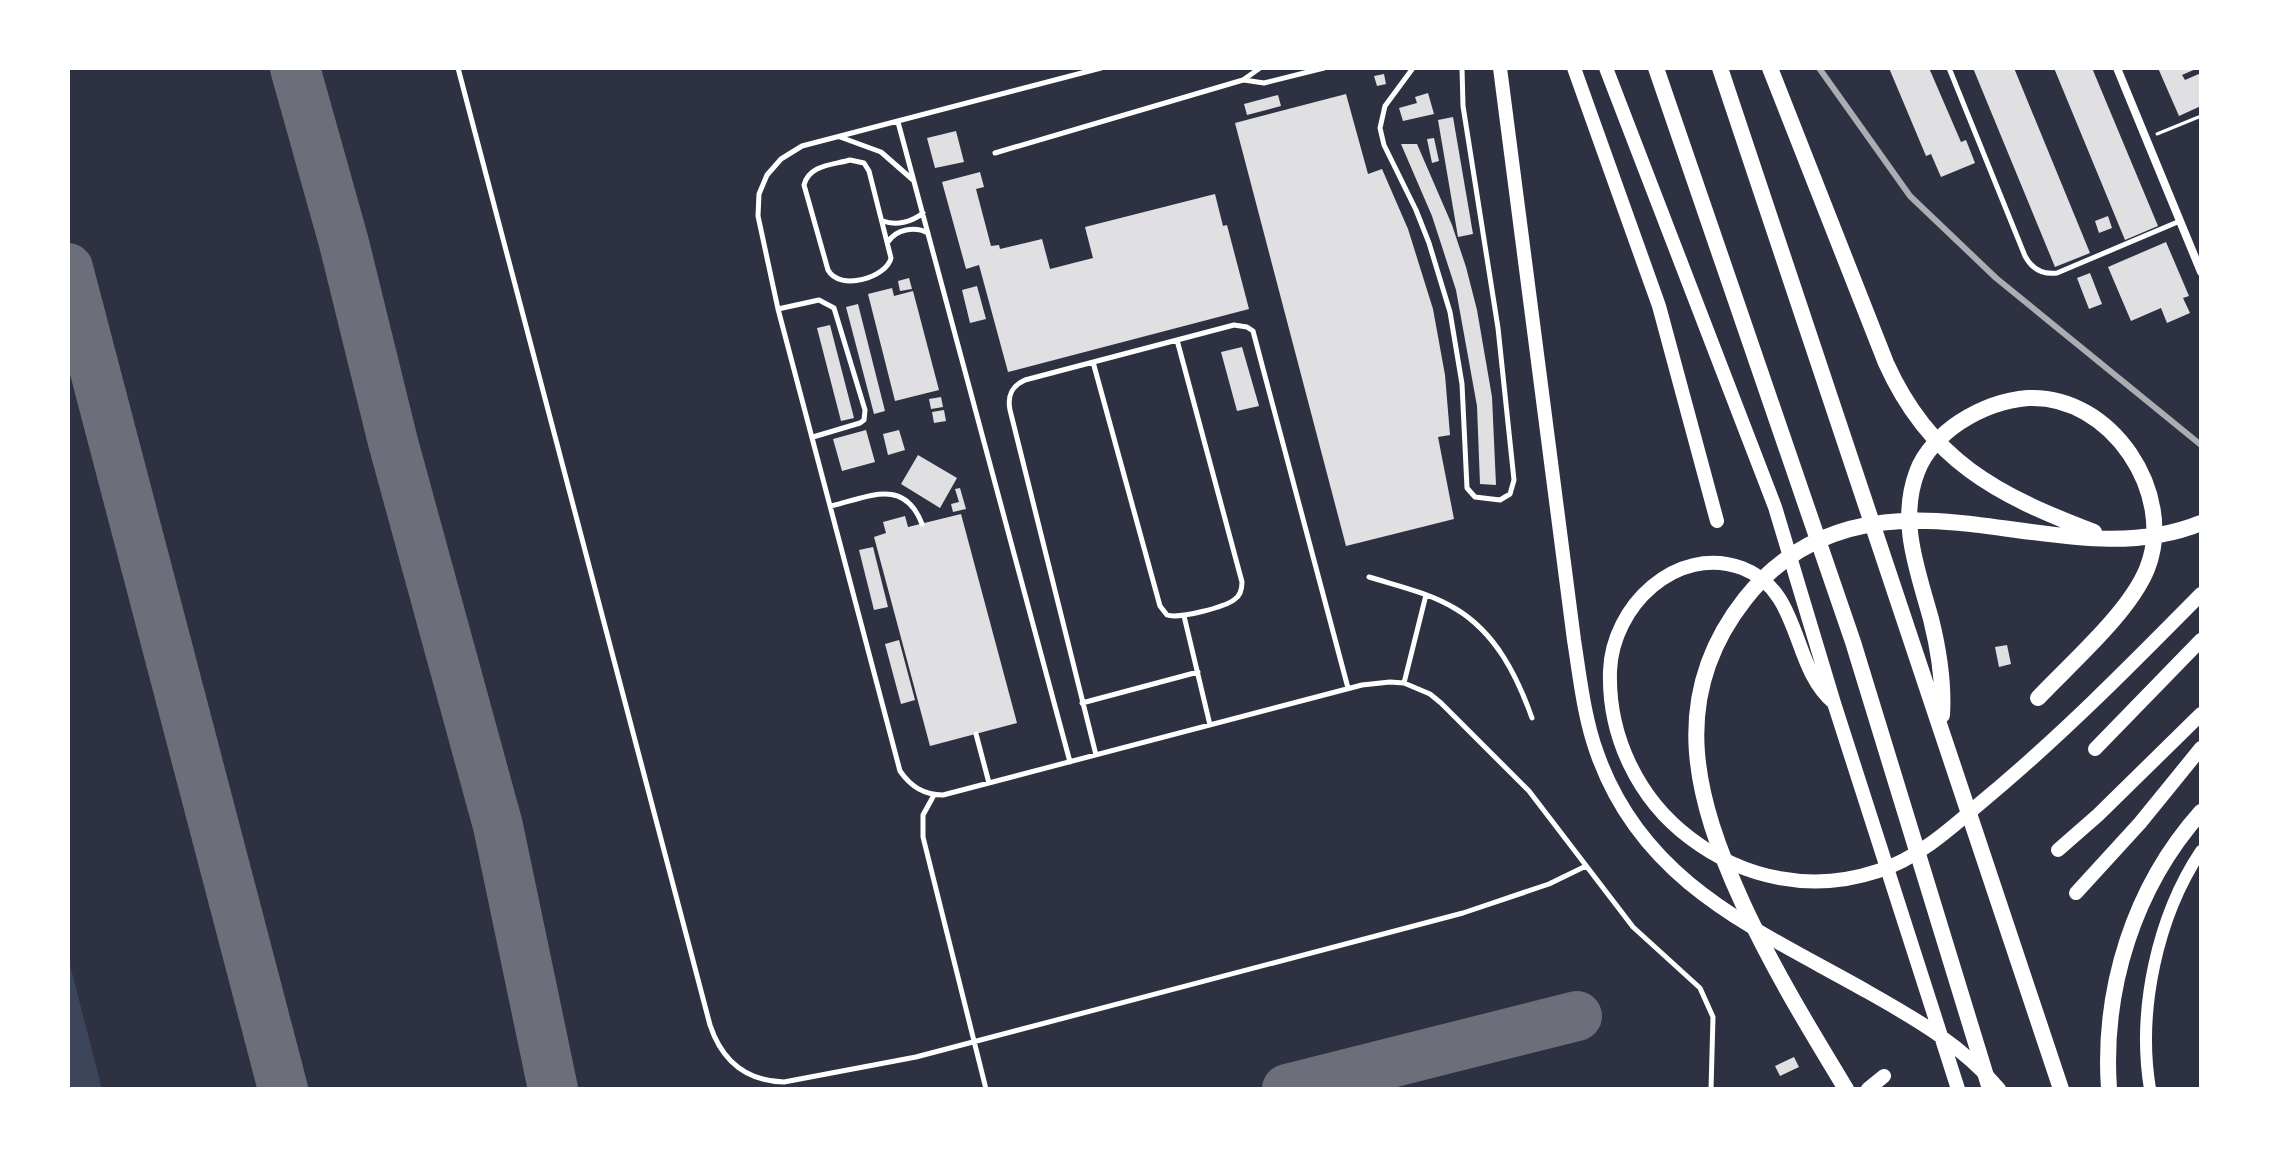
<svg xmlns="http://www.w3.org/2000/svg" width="2269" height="1157" font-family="'Public Sans',sans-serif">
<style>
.green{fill:#3c4559}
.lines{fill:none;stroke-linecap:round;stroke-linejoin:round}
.taxiway{stroke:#6c6f7a;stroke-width:50}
.building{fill:#e0e0e3}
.path{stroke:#fff;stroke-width:3}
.service{stroke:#fff;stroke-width:5}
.minor{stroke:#fff;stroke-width:8}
.tertiary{stroke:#fff;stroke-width:12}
.primary{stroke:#fff;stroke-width:14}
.trunk{stroke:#fff;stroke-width:16}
.rail{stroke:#abadb3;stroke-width:6}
</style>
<rect width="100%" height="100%" fill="#2d3142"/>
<path class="green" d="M68,957l34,132h-34z"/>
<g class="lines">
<path class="taxiway" d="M295,68l49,175 49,199 105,384 55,263
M68,268l215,821
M1287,1089l290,-73"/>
</g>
<path class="building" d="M1889,68h40l32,74 5,-2 9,23 -34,14 -10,-23 -5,2z
M1973,68h41l76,185 -35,14z
M2054,68h38l66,158 -33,14z
M2158,68h40l-16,7 3,5 16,-7v33l-22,10z
M1384,74l2,10 -9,2 -3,-10z
M1428,93l6,21 -31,7 -4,-13 18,-5 -2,-6z
M1346,94l22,80 14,-5 26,60 25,80 12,66 5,60 -12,2 16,82 -108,27 -111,-423z
M1278,95l3,11 -34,9 -3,-11z
M1453,117l20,117 -15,3 -20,-117z
M956,131l8,31 -29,6 -8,-30z
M1434,138l5,23 -7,2 -5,-24z
M1401,144h16l35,81 14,42 11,43 15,87 4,88 -16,-1 -3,-78 -21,-116 -24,-74z
M980,172l4,15 -8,2 15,57 8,-1 1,4 42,-10 8,30 43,-11 -8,-31 130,-33 8,32 4,-1 22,84 -241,63 -29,-107 -13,4 -24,-87z
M2108,216l4,12 -13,5 -4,-12z
M2166,242l23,54 -6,2 7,15 -23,10 -6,-15 -30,13 -23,-54z
M2090,273l12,31 -13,5 -12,-31z
M909,278l3,11 -12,2 -2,-10z
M977,286l9,33 -16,4 -8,-33z
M892,288l2,8 19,-5 26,99 -44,11 -27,-107z
M858,304l27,107 -11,3 -28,-107z
M830,325l24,93 -13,3 -24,-93z
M1242,347l17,59 -22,5 -16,-59z
M941,397l2,10 -12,2 -2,-10z
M944,410l2,11 -12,2 -2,-11z
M866,430l9,32 -33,9 -9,-32z
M899,430l6,20 -17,5 -5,-21z
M918,455l39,23 -17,30 -39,-24z
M960,488l6,21 -13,3 -2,-8 8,-2 -4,-13z
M961,514l56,209 -87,23 -56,-209 12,-4 -3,-11 22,-6 3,11z
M873,547l15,60 -14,3 -15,-60z
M899,640l16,60 -14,4 -16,-60z
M2007,645l4,19 -12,3 -4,-20z
M1794,1057l5,10 -19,9 -5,-10z"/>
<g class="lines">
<path class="path" d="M2157,134l44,-18"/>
<path class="service" d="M458,68l252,957c12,36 36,56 74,57l132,-25 547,-144 86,-29 37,-18
M1101,68l-299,78 -21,13 -14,16 -8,19 -1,22 20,93 122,462c11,16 24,24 43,24l419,-110 28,-3 14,1 26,11 11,9 88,88 104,136 67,61 13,29 -2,72
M1413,68l-28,38 -5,22 4,17 32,65 13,33 21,69 12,72 5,104 8,9 25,3 10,-6 4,-14 -16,-152 -35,-222 -1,-38
M1949,68l76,188c7,13 17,19 32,17l123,-52
M1244,80l20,3 60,-15
M898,122l172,640
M840,137l41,15 32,28
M995,153l248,-73 17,-12
M850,160l14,3 5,8 22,87c-4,19 -51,34 -63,12l-24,-85c5,-20 28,-20 46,-25z
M883,221c13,5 29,1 40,-8
M888,242c8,-13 27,-16 40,-9
M778,309l41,-9 15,8 31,102 -1,10 -4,3 -47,14
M1093,362l67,244 7,9c12,4 59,-8 68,-16 6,-4 7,-10 7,-17l-65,-242
M831,506c38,-9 73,-29 91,18
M1369,577c29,9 61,16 87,32 40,24 61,67 76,109
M1184,616l26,109
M1404,683l22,-88
M1082,703l116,-31
M976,734l13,49
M1096,755l-86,-345c-3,-15 2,-24 15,-30l209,-55 13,2 6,4 95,357
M934,795l-11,20v22l63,252"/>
<path class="minor" d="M2117,68l84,204"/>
<path class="tertiary" d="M2150,1089c-13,-78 7,-172 51,-238"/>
<path class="primary" d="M1500,68l74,572c6,38 10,77 23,113 46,131 160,176 271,239 48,27 95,54 131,97
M1574,68l85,238 58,215
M1606,68l169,439 59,196 124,386
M1834,703c-44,-37 -31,-112 -92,-135 -66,-24 -130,39 -132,103 -2,65 28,128 80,167 54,41 122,55 188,33 38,-12 70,-40 100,-66 79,-65 151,-138 223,-211
M2095,749l106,-109
M2058,850l40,-35 103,-101
M2076,893l64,-70 61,-75
M1868,1089l16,-13"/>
<path class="trunk" d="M1656,68l197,574 137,447
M1720,68l341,1021
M1770,68l116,295c44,98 111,132 208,169
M1942,715c2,-32 -3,-64 -11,-96 -13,-48 -33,-97 -14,-147 7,-20 26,-39 43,-50 20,-13 43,-22 68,-24 83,-4 149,96 119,171 -18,44 -76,94 -109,129
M1846,1089c-37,-61 -73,-120 -103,-185 -48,-105 -76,-206 2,-305 40,-51 94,-75 157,-78 99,-5 203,41 299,2
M2109,1089c-7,-100 25,-202 92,-277"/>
<path class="rail" d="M1819,68l91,128 86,82 205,167"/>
</g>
<rect width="2269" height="1157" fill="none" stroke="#ffffff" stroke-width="140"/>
</svg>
